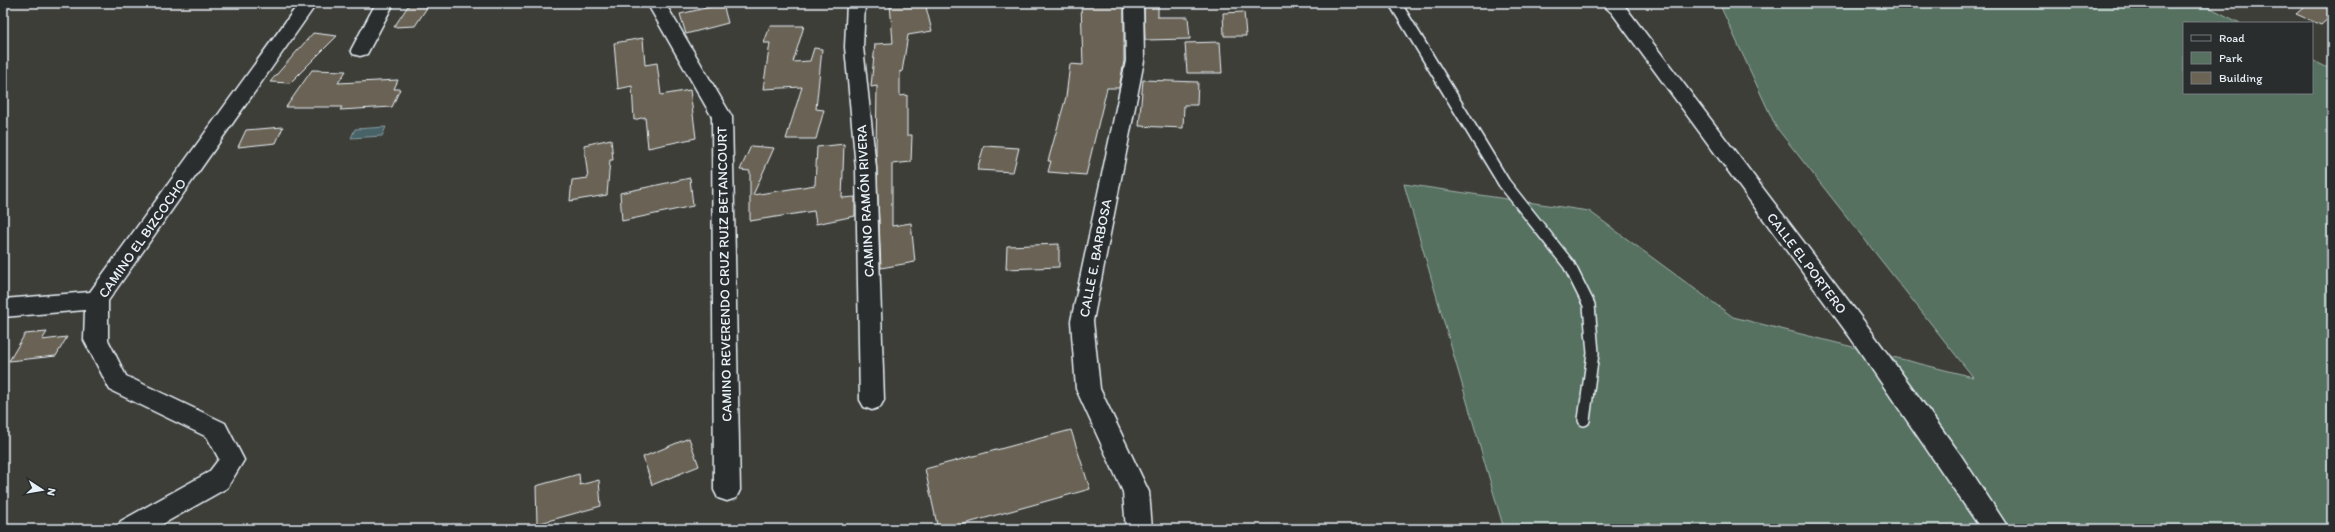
<svg xmlns="http://www.w3.org/2000/svg" width="2335" height="532" font-family="Itim,sans-serif">
<style>
.green{fill:#567160;stroke:#9fb1ac}
.water{fill:#466468;stroke:#879ca2}
.building{fill:#6b6454;stroke:#e8f1f8}
.lines{fill:none;stroke-linecap:round;stroke-linejoin:round}
.service-casing{stroke:#e8f1f8;stroke-width:14}
.minor-casing{stroke:#e8f1f8;stroke-width:3}
.service{stroke:#2a2d2e;stroke-width:11}
.minor{fill:#2a2d2e;fill-rule:evenodd}
.labels{text-anchor:middle;stroke-width:3;stroke-linejoin:round;paint-order:stroke}
.street-label{font-size:14px;fill:#e8f1f8;stroke:#2a2d2e}
</style>
<rect width="100%" height="100%" fill="#3e3e39"/>
<filter id="ink" filterUnits="userSpaceOnUse"><feTurbulence type="fractalNoise" baseFrequency=".025" numOctaves="2"/><feDisplacementMap in="SourceGraphic" scale="8" xChannelSelector="R" yChannelSelector="G"/><feConvolveMatrix kernelMatrix="1 2 1 2 8 2 1 2 1" color-interpolation-filters="sRGB"/></filter>
<g filter="url(#ink)">
<path class="green" d="M1719,3h482l39,20h-56v70h128v-33l20,10v459h-828l-100,-345 185,27 144,106 240,60 -197,-250z"/>
<path class="water" d="M386,127l-4,9 -31,2 4,-9z"/>
<path class="building" d="M410,3h20l-15,23 -21,1z
M890,3h35l7,28 -24,4 -6,37 -2,-1v25l7,-1v40h5l-1,27 -19,2v62l19,-3 4,39 -34,6 -5,-115 1,-67 -6,1 4,-43 18,-1z
M1081,3h43v58l-5,27h-12l-21,87 -38,-3 3,-11h-3l18,-64 4,-33 13,1z
M1144,3h14v14h30l2,22 -45,1z
M2309,3h23v12l-11,10 -25,-11z
M723,4l5,19 -42,11 -6,-20z
M1244,12l2,24h-22l-1,-23z
M770,26h34l-11,36 17,-1 4,-13 8,1 -6,60 8,1 -8,29h-30l16,-52 -39,2 7,-46h-6z
M313,33l24,3 -47,47 -20,-1z
M643,38l2,27 12,-2 4,32 29,-5 6,48 -48,10 -3,-31 -11,3 -2,-34 -14,3 -4,-46z
M1220,42l2,31h-35l-2,-30z
M312,70l34,1 -8,12 60,-3 -4,9h6l-8,18 -52,3 2,-3h-56z
M1143,80l55,2 -1,23h-13l-1,23 -44,-2z
M283,127l-7,16 -38,4 8,-17z
M611,139l2,21h-3l-3,35 -37,6 2,-21 16,-2 -4,-33z
M844,144l-2,54 13,-1v19l-39,8 -2,-13 -64,10v-50l-10,-1 11,-24 23,2 -21,47 62,-10 2,-38z
M984,146l35,2 -6,24 -36,-2z
M690,178l3,28 -71,15 -2,-28z
M1059,244v23l-53,2 1,-23z
M47,332l-5,8 25,-3 -11,19 -47,5 16,-27z
M1071,430l19,59 -144,40h-8l-13,-60z
M689,438l10,28 -47,19 -9,-28z
M579,474l1,11 19,-5 2,26 -64,18 -1,-38z"/>
<g class="lines">
<g class="service-casing">
<path id="service" d="M1395,3l109,180 65,82 20,40 4,48 -9,67"/>
</g>
<g class="minor-casing">
<path id="minor" d="M299,3h18l-209,298v39l18,36 99,47 19,37 -17,28 -73,41h-37l4,-8 88,-49 10,-13 -12,-22 -97,-47 -26,-50 1,-30 -82,7v-18l87,-7z
M376,3h18l-27,51 -7,2 -7,-2 -2,-4z
M647,3h18l67,114 8,373 -4,8 -9,3 -9,-3 -4,-8 -2,-373z
M847,3h18l-2,44 13,121 8,232 -4,7 -8,3 -8,-3 -4,-7 -4,-232 -11,-121z
M1125,3h18l1,58 -51,260 7,68 49,103 3,37h-26l-3,-37 -47,-103 -5,-68 55,-260z
M1601,3h21l2,2 242,319 94,130 49,75h-28l-131,-192 -238,-324z"/>
</g>
<use href="#service" class="service"/>
<use href="#minor" class="minor"/>
</g>
</g>
<g class="labels">
<g class="street-label">
<text transform="translate(865 201) rotate(-93)" y="5">CAMINO RAMÓN RIVERA</text>
<text transform="translate(142 238) rotate(-55)" y="5">CAMINO EL BIZCOCHO</text>
<text transform="translate(1095 258) rotate(-79)" y="5">CALLE E. BARBOSA</text>
<text transform="translate(1807 263) rotate(53)" y="5">CALLE EL PORTERO</text>
<text transform="translate(724 274) rotate(-91)" y="5">CAMINO REVERENDO CRUZ RUIZ BETANCOURT</text>
</g>
</g>
<rect width="2335" height="532" fill="none" stroke="#2a2d2e" stroke-width="16"/>
<rect x="8" y="8" width="2319" height="516" fill="none" stroke="#e8f1f8" stroke-width="1.5" filter="url(#ink)"/>
<rect x="2183" y="22" width="130" height="72" fill="#2a2d2e" stroke="#767b7f"/>
<rect x="2191" y="35" width="20" height="6" fill="#2a2d2e" stroke="#767b7f"/>
<text x="2219" y="42" font-size="12" fill="#e8f1f8">Road</text>
<rect x="2191" y="52" width="20" height="12" fill="#567160" stroke="#767b7f"/>
<text x="2219" y="62" font-size="12" fill="#e8f1f8">Park</text>
<rect x="2191" y="72" width="20" height="12" fill="#6b6454" stroke="#767b7f"/>
<text x="2219" y="82" font-size="12" fill="#e8f1f8">Building</text>
<g transform="translate(42 490) rotate(102)" stroke="#2a2d2e" stroke-width="3" paint-order="stroke">
<path d="M0-3L7 15L0 10L-7 15Z" fill="#e8f1f8"/>
<text y="-6" font-size="11" font-weight="bold" text-anchor="middle" fill="#e8f1f8">N</text>
</g>
</svg>
